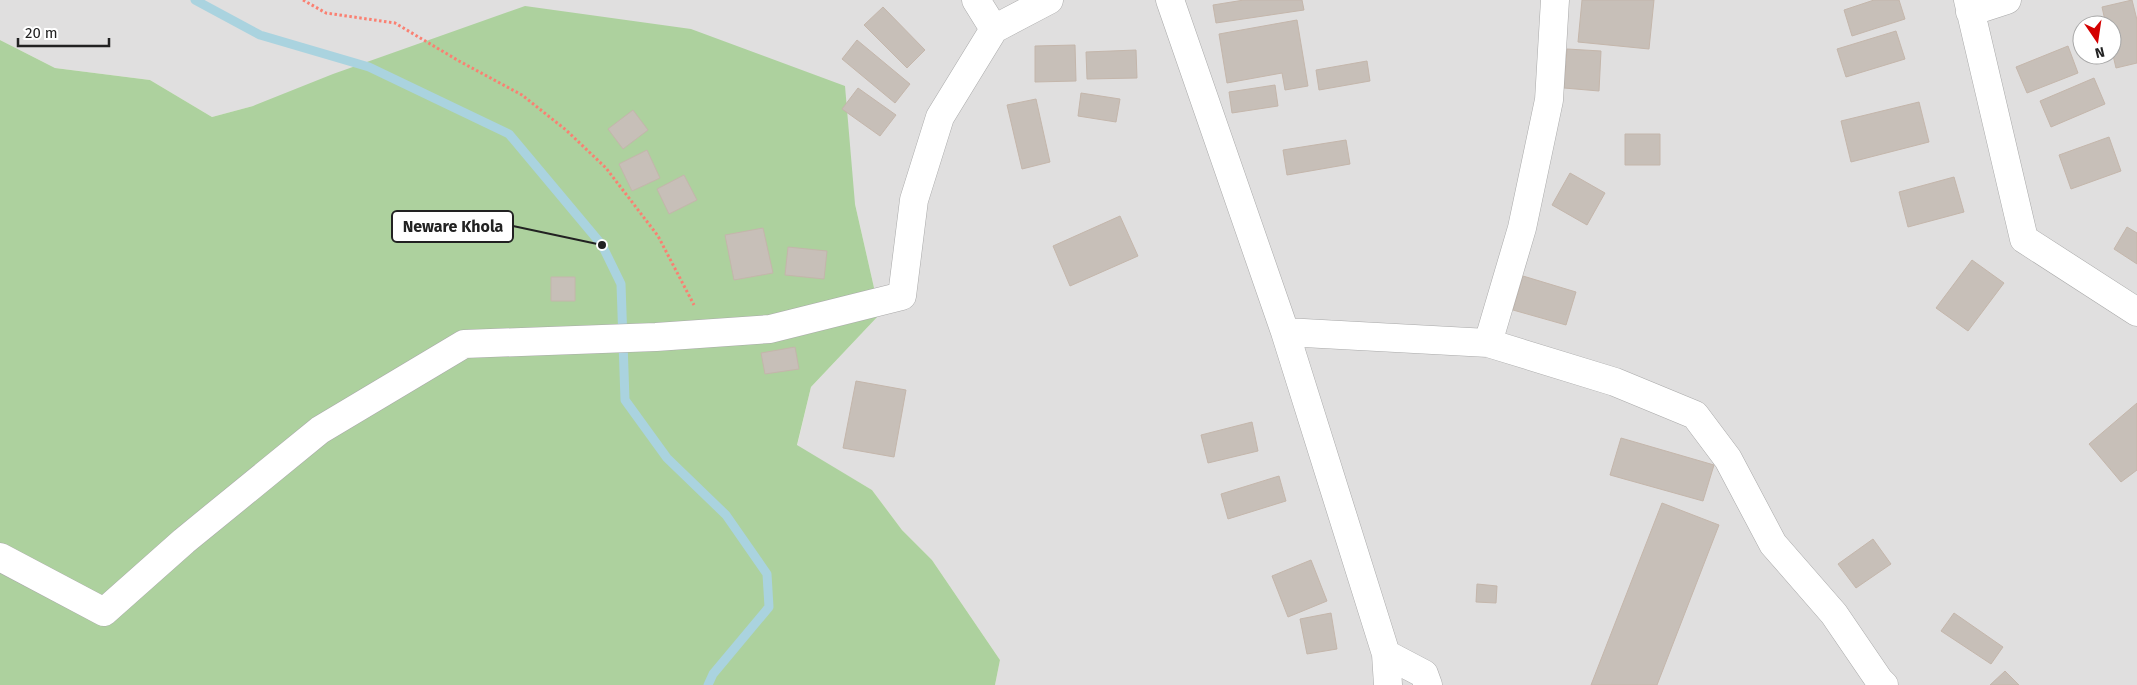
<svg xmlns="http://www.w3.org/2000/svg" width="2137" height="685" font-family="'Fira Sans',sans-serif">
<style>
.residential{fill:#e0dfdf;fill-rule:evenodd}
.forest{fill:#add19e}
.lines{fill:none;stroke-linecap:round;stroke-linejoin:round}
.stream{stroke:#aad3df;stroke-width:9}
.building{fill:#c7bfb8;stroke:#c4b6ab}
.minor-casing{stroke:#a9a9a9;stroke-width:29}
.path{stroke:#fa8072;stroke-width:3;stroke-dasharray:2.5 2.5;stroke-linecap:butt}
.minor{stroke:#fff;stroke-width:28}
.leader{fill:none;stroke:#222;stroke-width:2}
.callout-dot{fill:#222;stroke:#fff;stroke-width:2}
.callout{fill:#fff;stroke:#222;stroke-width:2}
.callout-label{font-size:16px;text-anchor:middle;font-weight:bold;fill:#222}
</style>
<rect width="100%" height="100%" fill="#f2efe9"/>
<path class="residential" d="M0,0h2137v685h-1142l5,-25 -68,-100 -30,-30 -30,-40 -75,-44 14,-59 69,-73 -25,-110 -602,-98 -41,11 -62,-37 -95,-12 -55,-28zM2082,25h30v30h-30z"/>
<path class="forest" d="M525,6l166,23 154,57 10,118 25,110 -69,73 -14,58 75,45 30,40 30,30 68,100 -5,25h-995v-645l55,28 95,12 62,37 41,-11 80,-32z"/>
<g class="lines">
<path class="stream" d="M195,0l65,35 109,32 140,67 93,111 19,39 4,116 42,58 59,57 41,59 2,33 -56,67 -5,11"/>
</g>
<path class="building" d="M1244,0h58l2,10 -88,13 -3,-18z
M1582,0h72l-5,49 -71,-7z
M1874,0h25l6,19 -53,17 -8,-26z
M2132,0l5,20v43l-21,5 -4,-17v-26h-6l-4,-18z
M883,7l42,43 -18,18 -43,-43z
M1297,20l11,66 -23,4 -3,-17 -55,10 -8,-49z
M1896,31l9,28 -59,18 -9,-28z
M857,40l53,44 -15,19 -53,-44z
M1075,45l1,36 -41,1v-36z
M2068,46l10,27 -51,20 -11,-26z
M1567,49l34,2 -2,40 -35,-3z
M1136,50l1,28 -50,1 -1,-27z
M1367,61l3,20 -51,9 -3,-20z
M2094,78l11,26 -54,23 -11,-26z
M1275,85l3,21 -46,7 -3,-21z
M858,88l38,27 -16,21 -38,-27z
M1081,93l39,6 -4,23 -38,-6z
M1036,99l14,63 -28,7 -15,-64z
M1919,102l10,40 -78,20 -10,-41z
M633,110l15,20 -25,19 -15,-20z
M1625,134h35v31h-35z
M2109,137l12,34 -50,18 -12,-34z
M1346,140l4,24 -63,11 -4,-25z
M647,150l13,28 -28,13 -13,-27z
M1570,173l35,20 -18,32 -35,-20z
M684,175l13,25 -28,14 -12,-25z
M1954,177l10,35 -56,15 -9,-35z
M1120,216l18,40 -68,30 -17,-40z
M2127,227l10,6v31l-23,-15z
M763,228l10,45 -39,7 -9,-45z
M788,247l39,4 -3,28 -39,-4z
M1972,260l32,23 -36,48 -32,-23z
M1523,276l53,16 -10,33 -53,-15z
M551,277h24v24h-24z
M795,347l4,22 -34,5 -4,-21z
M856,381l50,9 -12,67 -51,-9z
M2137,403v67l-16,12 -32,-38z
M1252,422l6,29 -50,12 -7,-28z
M1621,438l93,27 -11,36 -93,-26z
M1279,476l7,25 -58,18 -7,-25z
M1662,503l57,22 -62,160h-66z
M1873,539l18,25 -35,24 -18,-24z
M1311,560l16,41 -39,16 -16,-41z
M1477,584l20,2 -1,17 -20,-1z
M1331,613l6,36 -30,5 -7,-35z
M1954,613l49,34 -12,17 -50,-33z
M2005,671l14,14h-29z"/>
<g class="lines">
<g class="minor-casing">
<path id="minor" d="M976,0l18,29
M1170,0l115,332 101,322 2,31
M1968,0l56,239 113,73
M1970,12l37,-12
M1285,332l203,11 34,-115 27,-128 6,-100
M1488,343l127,39 80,33 33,44 45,85 61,70 45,66 5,5
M0,557l104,55 80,-71 136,-111 144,-86 192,-7 114,-8 132,-33 12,-96 26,-83 54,-88 55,-29
M1386,654l38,20 4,11"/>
</g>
<path class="path" d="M303,0l23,13 69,10 64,38 63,34 44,35 40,38 52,68 36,69"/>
<use href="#minor" class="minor"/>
</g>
<path class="leader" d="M602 245L513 226"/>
<circle class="callout-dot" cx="602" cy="245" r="5"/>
<rect class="callout" x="392" y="211" width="121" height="31" rx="5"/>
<g class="callout-label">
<text x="453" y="232">Neware Khola</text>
</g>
<g transform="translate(2097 40) rotate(167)"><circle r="24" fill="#ffffff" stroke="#a7a7a7"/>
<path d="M0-4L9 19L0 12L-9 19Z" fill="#d40000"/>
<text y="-8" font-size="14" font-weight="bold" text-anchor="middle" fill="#222222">N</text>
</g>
<path d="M18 38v8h91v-8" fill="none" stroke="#222222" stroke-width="2.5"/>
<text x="25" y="38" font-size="15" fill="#222222" stroke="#ffffff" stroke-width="4" paint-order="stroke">20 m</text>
</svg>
